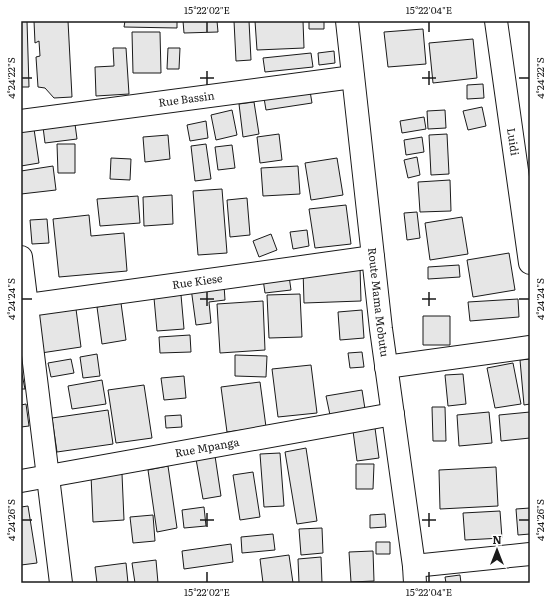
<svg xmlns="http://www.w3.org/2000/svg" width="551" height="604" font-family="Literata,serif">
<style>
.building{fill:#e6e6e6;stroke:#1a1a1a}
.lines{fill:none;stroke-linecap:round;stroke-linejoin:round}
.minor-casing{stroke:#1a1a1a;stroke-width:24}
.minor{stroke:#fff;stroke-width:22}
.ticks{fill:none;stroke:#1a1a1a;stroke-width:1.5}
.labels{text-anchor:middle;stroke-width:3;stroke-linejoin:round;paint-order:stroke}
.street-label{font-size:11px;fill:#1a1a1a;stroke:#fff}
.neatline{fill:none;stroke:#1a1a1a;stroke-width:1.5}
.ticks-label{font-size:10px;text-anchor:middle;fill:#1a1a1a}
</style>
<rect width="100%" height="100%" fill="#fff"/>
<path class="building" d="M21,21h6l2,66h-8z
M34,21h34l4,76 -18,1 -9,-10 -7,-1 -2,-30 4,-1 -1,-15 -4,2z
M125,21h52v7l-53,-1z
M183,21h34l1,11 -34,1z
M234,21h15l2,39 -15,1z
M255,21h48l1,27 -47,2z
M309,21h15v8h-15z
M423,29l3,35 -38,3 -4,-35z
M132,32h28l1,41h-28z
M473,39l4,39 -44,5 -4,-40z
M113,48h13l3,46 -33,2 -1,-29 19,-1z
M168,48h12l-1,21h-12z
M334,51l1,12 -16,2 -1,-12z
M311,53l2,14 -48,5 -2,-14z
M483,84l1,14 -17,1v-14z
M310,91l2,12 -46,7 -2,-12z
M254,102l5,32 -16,3 -4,-33z
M482,107l4,19 -18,4 -5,-19z
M232,110l5,25 -21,5 -5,-25z
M445,110l1,18 -18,1 -1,-18z
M424,117l2,12 -24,4 -2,-12z
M206,121l2,17 -18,3 -3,-16z
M75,124l2,15 -32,4 -2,-16z
M34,129l5,34 -18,3v-35z
M279,134l3,26 -22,3 -3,-26z
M447,134l2,40 -18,1 -2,-40z
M168,135l2,24 -25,3 -2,-25z
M422,137l2,15 -18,3 -2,-15z
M57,144h18v29h-17z
M206,144l5,35 -16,2 -4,-35z
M232,145l3,23 -17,2 -3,-23z
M417,157l3,18 -12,3 -4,-18z
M111,158l20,1 -1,21 -20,-1z
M337,158l6,37 -32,5 -6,-37z
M53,166l3,24 -35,4v-23z
M298,166l2,28 -37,2 -2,-28z
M450,180l1,31 -31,1 -2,-30z
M222,189l5,64 -29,2 -5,-64z
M172,195l1,29 -29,2 -1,-29z
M138,196l2,27 -40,3 -3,-27z
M247,198l3,37 -20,2 -3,-37z
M346,205l5,39 -36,4 -6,-39z
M417,212l3,26 -13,2 -3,-27z
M89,215l2,21 33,-3 3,38 -68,6 -6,-58z
M462,217l6,37 -38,6 -5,-37z
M47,219l2,24 -17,1 -2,-24z
M307,230l2,16 -16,3 -3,-17z
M271,234l6,16 -18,7 -6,-16z
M509,253l6,37 -42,7 -6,-37z
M459,265l1,12 -32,2v-12z
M360,267l1,34 -57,2 -1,-34z
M289,276l2,14 -26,3 -2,-14z
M224,285l1,15 -16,2 2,21 -15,2 -5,-37z
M300,294l2,43 -33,1 -2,-43z
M181,295l3,34 -27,2 -3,-33z
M518,299l1,18 -49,4 -2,-19z
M263,301l2,49 -45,3 -3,-49z
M121,303l5,37 -24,4 -5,-37z
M76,309l5,38 -40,6 -5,-38z
M362,310l2,28 -24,2 -2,-28z
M423,316h27v29h-27z
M190,335l1,17 -31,1 -1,-16z
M362,352l2,15 -14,1 -2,-15z
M97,354l3,22 -17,2 -3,-21z
M235,355l32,1 -1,21 -31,-1z
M71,359l3,14 -23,4 -3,-14z
M530,359v45l-6,1 -4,-45z
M513,363l8,41 -26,4 -8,-40z
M311,365l6,48 -39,4 -6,-48z
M21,369l4,20h-4z
M463,374l3,30 -18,2 -3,-31z
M184,376l2,22 -22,2 -3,-22z
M102,380l4,24 -34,5 -4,-23z
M260,382l6,45 -39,5 -6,-45z
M144,385l8,53 -36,5 -8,-53z
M362,390l3,19 -35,6 -4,-19z
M26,404l3,22 -8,1v-22z
M432,407h13l1,34h-13z
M108,410l5,34 -56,8 -5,-34z
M489,412l3,31 -33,3 -2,-31z
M530,412v26l-29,3 -2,-26z
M181,415l1,12 -16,1 -1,-12z
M375,428l4,30 -22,3 -4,-30z
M306,448l11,73 -20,3 -12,-72z
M280,453l4,53 -20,1 -4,-53z
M215,456l6,40 -18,3 -7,-40z
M356,464h18l-1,25h-17z
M168,466l9,62 -20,4 -9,-62z
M496,467l2,39 -58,3 -1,-39z
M253,472l7,45 -20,3 -7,-45z
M122,474l2,46 -31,2 -2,-47z
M28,506l9,57 -16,2v-58z
M204,507l2,19 -22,2 -2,-18z
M530,508v26l-12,1 -2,-26z
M500,511l2,27 -37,2 -2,-27z
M385,514l1,13 -16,1v-13z
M153,515l2,26 -22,2 -3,-26z
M322,528l1,25 -22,2 -2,-26z
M273,534l2,16 -33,3 -1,-16z
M376,542h14v12h-14z
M231,544l2,18 -49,7 -2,-18z
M373,551l1,30 -23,1 -2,-30z
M289,555l4,28h-30l-3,-24z
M321,557l1,26h-23l-1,-24z
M156,560l2,23h-23l-3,-20z
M126,563l2,20h-31l-2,-16z
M460,575l1,8h-15l-1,-6z"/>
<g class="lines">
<g class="minor-casing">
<g id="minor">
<path id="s1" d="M347,21l34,308 33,237 1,17"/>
<path id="s2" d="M496,21l34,242"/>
<path id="s3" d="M21,121l332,-44"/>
<path d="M21,257l40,326"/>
<path id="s4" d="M21,306l352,-49"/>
<path d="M386,367l144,-20"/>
<path id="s5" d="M21,481l372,-67"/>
<path d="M414,566l116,-12"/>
</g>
</g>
<use href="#minor" class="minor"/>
</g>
<path class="ticks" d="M207,22v10M429,22v10M207,71v14M429,71v14M22,78h10M200,78h14M422,78h14M519,78h10M207,292v14M429,292v14M22,299h10M200,299h14M422,299h14M519,299h10M207,513v14M429,513v14M22,520h10M200,520h14M422,520h14M519,520h10M207,572v10M429,572v10"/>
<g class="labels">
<g class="street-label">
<text dy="4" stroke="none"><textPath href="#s3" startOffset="167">Rue Bassin</textPath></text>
<text dy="4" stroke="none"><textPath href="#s2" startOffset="122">Luidi</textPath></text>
<text dy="4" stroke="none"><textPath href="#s4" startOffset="178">Rue Kiese</textPath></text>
<text dy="4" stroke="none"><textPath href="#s1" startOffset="283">Route Mama Mobutu</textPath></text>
<text dy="4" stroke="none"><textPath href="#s5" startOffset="189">Rue Mpanga</textPath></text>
</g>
</g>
<rect width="551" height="604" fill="none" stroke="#ffffff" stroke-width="44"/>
<g transform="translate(497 550)" stroke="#ffffff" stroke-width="3" paint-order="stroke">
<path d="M0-3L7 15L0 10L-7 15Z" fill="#1a1a1a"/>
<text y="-6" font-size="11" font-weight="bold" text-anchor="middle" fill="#1a1a1a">N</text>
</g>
<rect x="22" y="22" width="507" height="560" class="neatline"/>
<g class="ticks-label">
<text x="207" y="14">15°22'02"E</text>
<text x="429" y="14">15°22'04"E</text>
<text transform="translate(11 78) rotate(-90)" y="4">4°24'22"S</text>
<text transform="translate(540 78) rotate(-90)" y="4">4°24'22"S</text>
<text transform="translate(11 299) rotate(-90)" y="4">4°24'24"S</text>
<text transform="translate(540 299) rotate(-90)" y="4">4°24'24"S</text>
<text transform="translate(11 520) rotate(-90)" y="4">4°24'26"S</text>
<text transform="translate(540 520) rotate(-90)" y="4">4°24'26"S</text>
<text x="207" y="596">15°22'02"E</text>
<text x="429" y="596">15°22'04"E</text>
</g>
</svg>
